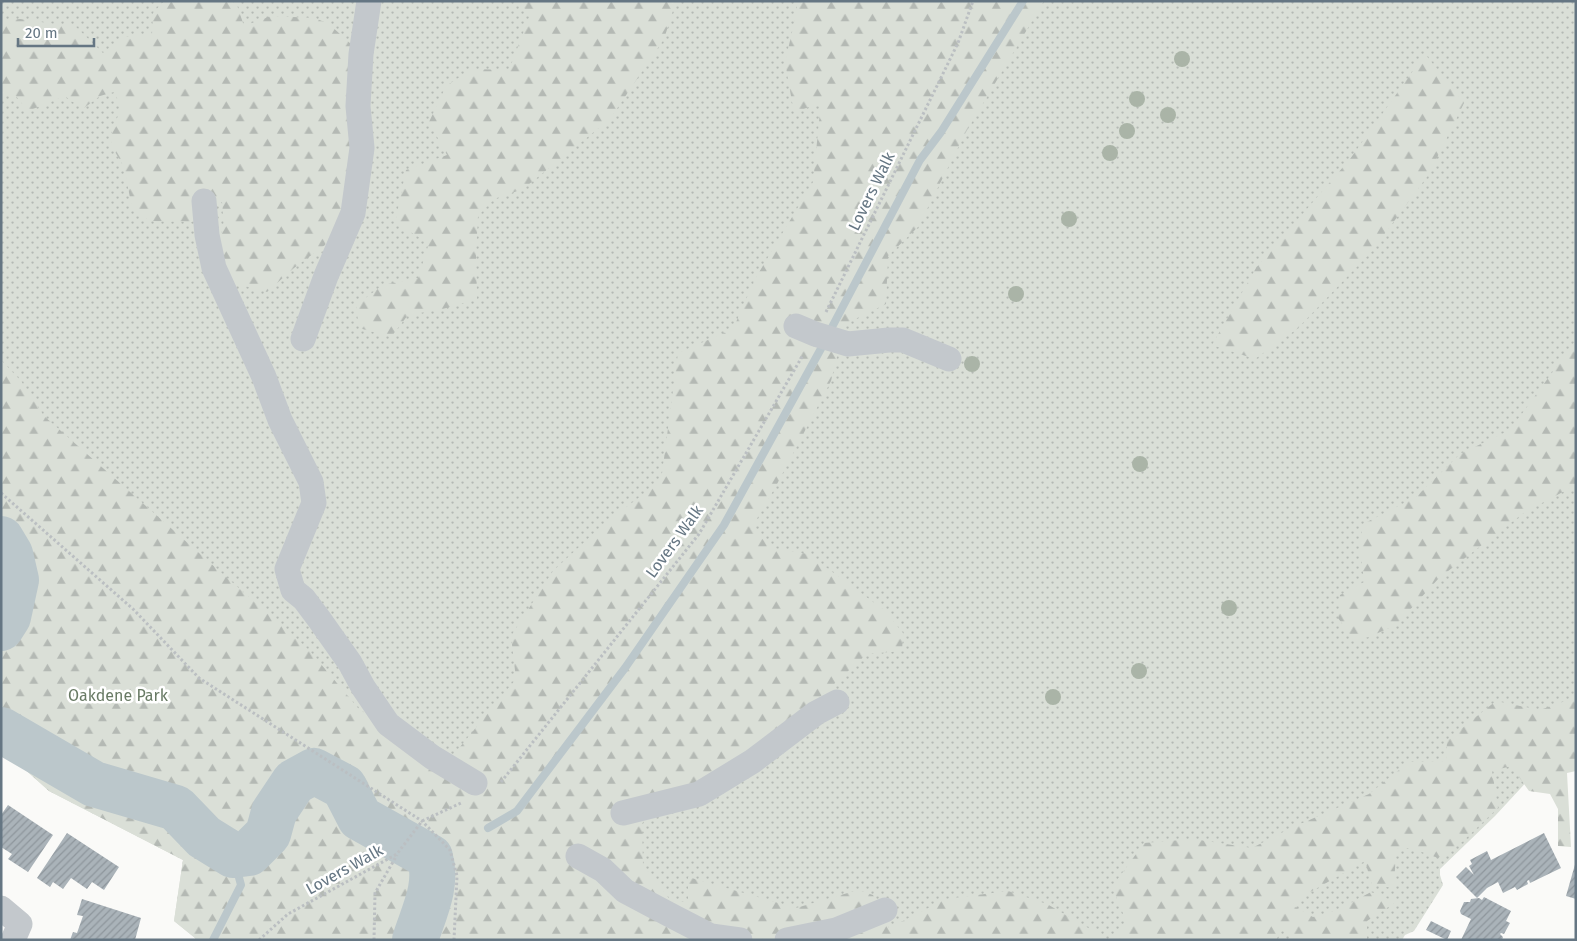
<svg xmlns="http://www.w3.org/2000/svg" width="1577" height="941" font-family="'Fira Sans',sans-serif">
<style>
.green{fill:url(#green-dots)}
.forest{fill:url(#forest-firs)}
.lines{fill:none;stroke-linecap:round;stroke-linejoin:round}
.stream{stroke:#bbc7cb;stroke-width:8}
.river{stroke:#bbc7cb;stroke-width:46}
.building{fill:url(#building-hatch)}
.path{stroke:#bbbfc2;stroke-width:3;stroke-dasharray:2.5 2.5;stroke-linecap:butt}
.minor{stroke:#c3c8cc;stroke-width:25}
.tree{fill:#aab4a7}
.labels{text-anchor:middle;stroke-width:5;stroke-linejoin:round;paint-order:stroke}
.street-label{font-size:16px;fill:#657683;stroke:#fff}
.park-label{font-size:16px;fill:#687a64;stroke:#fff}
</style>
<defs>
<pattern id="green-dots" width="8" height="8" patternUnits="userSpaceOnUse" patternTransform="scale(1.25)"><rect width="8" height="8" fill="#dadfd7"/><path d="M2 2h.1M6 6h.1" fill="none" stroke="#b4b9b4" stroke-width="1.8" stroke-linecap="round"/></pattern>
<pattern id="forest-firs" width="22" height="20" patternUnits="userSpaceOnUse" patternTransform="scale(1.25)"><rect width="22" height="20" fill="#dadfd7"/><path d="M5 1l3.5 6h-7zM16 11l3.5 6h-7z" fill="#b4b9b4"/></pattern>
<pattern id="building-hatch" width="6" height="6" patternUnits="userSpaceOnUse" patternTransform="scale(1.25)"><rect width="6" height="6" fill="#aab3b9"/><path d="M-1 1l2-2M0 6l6-6M5 7l2-2" fill="none" stroke="#8e969c"/></pattern>
</defs>
<rect width="100%" height="100%" fill="#fafaf8"/>
<path class="green" d="M1,1h1575v739l-6,-5 -75,81 -55,53v6l3,10 -29,46 -9,4 -3,5h-1207v-2l-21,-17 9,-61 -134,-69 -48,-43z"/>
<path class="forest" d="M164,1h68l5,4 7,21 27,-10 44,2 14,6 23,21 15,110 -32,72 -10,18 -31,23 -27,24 -26,-7 -37,-30 20,-26 -2,-27 -11,1 -19,19 -42,-1 -18,-13 -8,-41 -13,-22 1,-18 10,-18 -8,-17 -14,4 -16,12 -13,-7 -6,-5 -37,15 -13,-16 -14,1v-75l19,-2 56,8 27,26 20,-16 29,-3 1,-21z
M518,1h158l-12,38 -54,80 -87,70 -29,10 -16,17 -2,38 1,45 -34,10 -35,6 -17,22 -32,-9 -3,-23 27,-20 35,-7 11,-35 -34,-20 11,-53 41,-15 -18,-33 17,-36 26,-17 37,1 21,-55z
M797,1h247l-78,131 -48,95 -30,29 -2,48 -41,20 -14,57 -55,105 -25,43 22,19 35,6 76,56 19,23 -1,18 -35,3 -91,83 -68,43 -52,19 -14,25 1,41 28,36 17,1v-25l108,31 62,-18 15,5 16,33 57,-29 62,-8 39,13 62,36h-914v-2l-21,-17 9,-61 -134,-69 -48,-43v-388l20,21 23,35 265,234 49,58 83,62 75,-91 -5,-43 42,-65 52,-48 56,-42 17,-128 55,-24 22,-50 58,-97 8,-80 -27,11 -9,-51 12,-51z
M1425,54l39,49 -35,71 -57,77 -75,78 -42,30 -43,-14 44,-77 94,-109z
M1576,340v145l-51,27 -86,66 -43,47 -27,12 -15,3 -16,-22 2,-23 24,-13 -4,-37 3,-21 53,-27 44,-43 50,-24z
M1576,692v79l-9,2 4,74 -13,-1v-37l-8,-15 -21,-3 -18,-25 -19,5 6,37 -36,34 -24,16 -27,-10 -15,1 -2,39 -22,-3 -7,-24 -60,34 -13,10 21,12 24,-7 34,-18 25,10 -29,19v19h-73l-12,-10 -6,10h-166l17,-17 -15,-36 32,-44 49,-4 59,9 39,-20 78,-34 40,-32 37,-1 1,-21 49,-39 44,9 28,-10z"/>
<g class="lines">
<path class="stream" d="M831,329l89,-169 21,-28 82,-131
M488,828l29,-17 108,-143 99,-143 99,-180
M213,940l28,-55 -8,-30"/>
<path class="river" d="M1,539l9,15 6,26 -8,37 -7,11
M1,730l93,54 82,24 28,29 29,18 16,-2 19,-19 6,-22 20,-30 20,-11 30,16 16,31 70,39c8,29 -6,55 -15,83"/>
</g>
<path class="building" d="M8,805l45,30 -25,37 -20,-13 4,-5 -11,-7v-32z
M67,833l52,34 -15,23 -12,-8 -5,7 -16,-11 -8,11 -10,-7 -3,5 -13,-9z
M1544,833l17,35 -31,15 -1,-3 -2,1 1,3 -11,6 -2,-3 -12,6 -5,-11 -11,6 -10,10 -21,-21 10,-10 8,8 -5,-9 3,-2 -2,-4 17,-9 4,9z
M1576,861v38l-10,-3z
M1484,897l27,14 -5,10 4,2 -6,11 -3,-1 -1,1 3,3 -1,3h-41l10,-21 -10,-5 -1,-3 4,-9h6l1,-3 8,-1 3,2z
M82,899l59,19 -6,22h-65l3,-8 4,1 6,-17 -6,-1z
M1431,921l20,10 -4,9 -21,-10z"/>
<g class="lines">
<path class="path" d="M826,312l132,-269 15,-42
M1,493l132,116 66,69 223,143 28,29 7,26 -3,64
M501,782l198,-248 104,-179
M259,940l29,-26 109,-60 25,-33 39,-18
M374,940l1,-47 22,-38"/>
<path class="minor" d="M204,201l3,34 7,33 50,109 16,43 31,62 3,21 -27,66 6,21 11,9 15,20 31,44 13,24 25,37 44,33 43,26
M796,326l19,8 33,10 41,-4h14l46,19
M303,339l23,-63 27,-63 9,-65 -4,-42 3,-52 8,-53
M623,813l76,-19 54,-33 63,-48 21,-11
M578,856l25,14 22,21 49,26 37,19 29,4
M1,908l19,16 -7,16
M787,940l49,-10 49,-20"/>
</g>
<g class="tree">
<circle cx="1182" cy="59" r="8"/>
<circle cx="1137" cy="99" r="8"/>
<circle cx="1168" cy="115" r="8"/>
<circle cx="1127" cy="131" r="8"/>
<circle cx="1110" cy="153" r="8"/>
<circle cx="1069" cy="219" r="8"/>
<circle cx="1016" cy="294" r="8"/>
<circle cx="972" cy="364" r="8"/>
<circle cx="1140" cy="464" r="8"/>
<circle cx="1229" cy="608" r="8"/>
<circle cx="1139" cy="671" r="8"/>
<circle cx="1053" cy="697" r="8"/>
</g>
<g class="labels">
<g class="street-label">
<text transform="translate(871 191) rotate(-64)" y="6">Lovers Walk</text>
<text transform="translate(674 541) rotate(-54)" y="6">Lovers Walk</text>
<text transform="translate(344 869) rotate(-29)" y="6">Lovers Walk</text>
</g>
<g class="park-label">
<text x="118" y="701">Oakdene Park</text>
</g>
</g>
<rect width="1577" height="941" fill="none" stroke="#657683" stroke-width="5"/>
<path d="M18 38v8h76v-8" fill="none" stroke="#657683" stroke-width="2.5"/>
<text x="25" y="38" font-size="15" fill="#657683" stroke="#ffffff" stroke-width="4" paint-order="stroke">20 m</text>
</svg>
